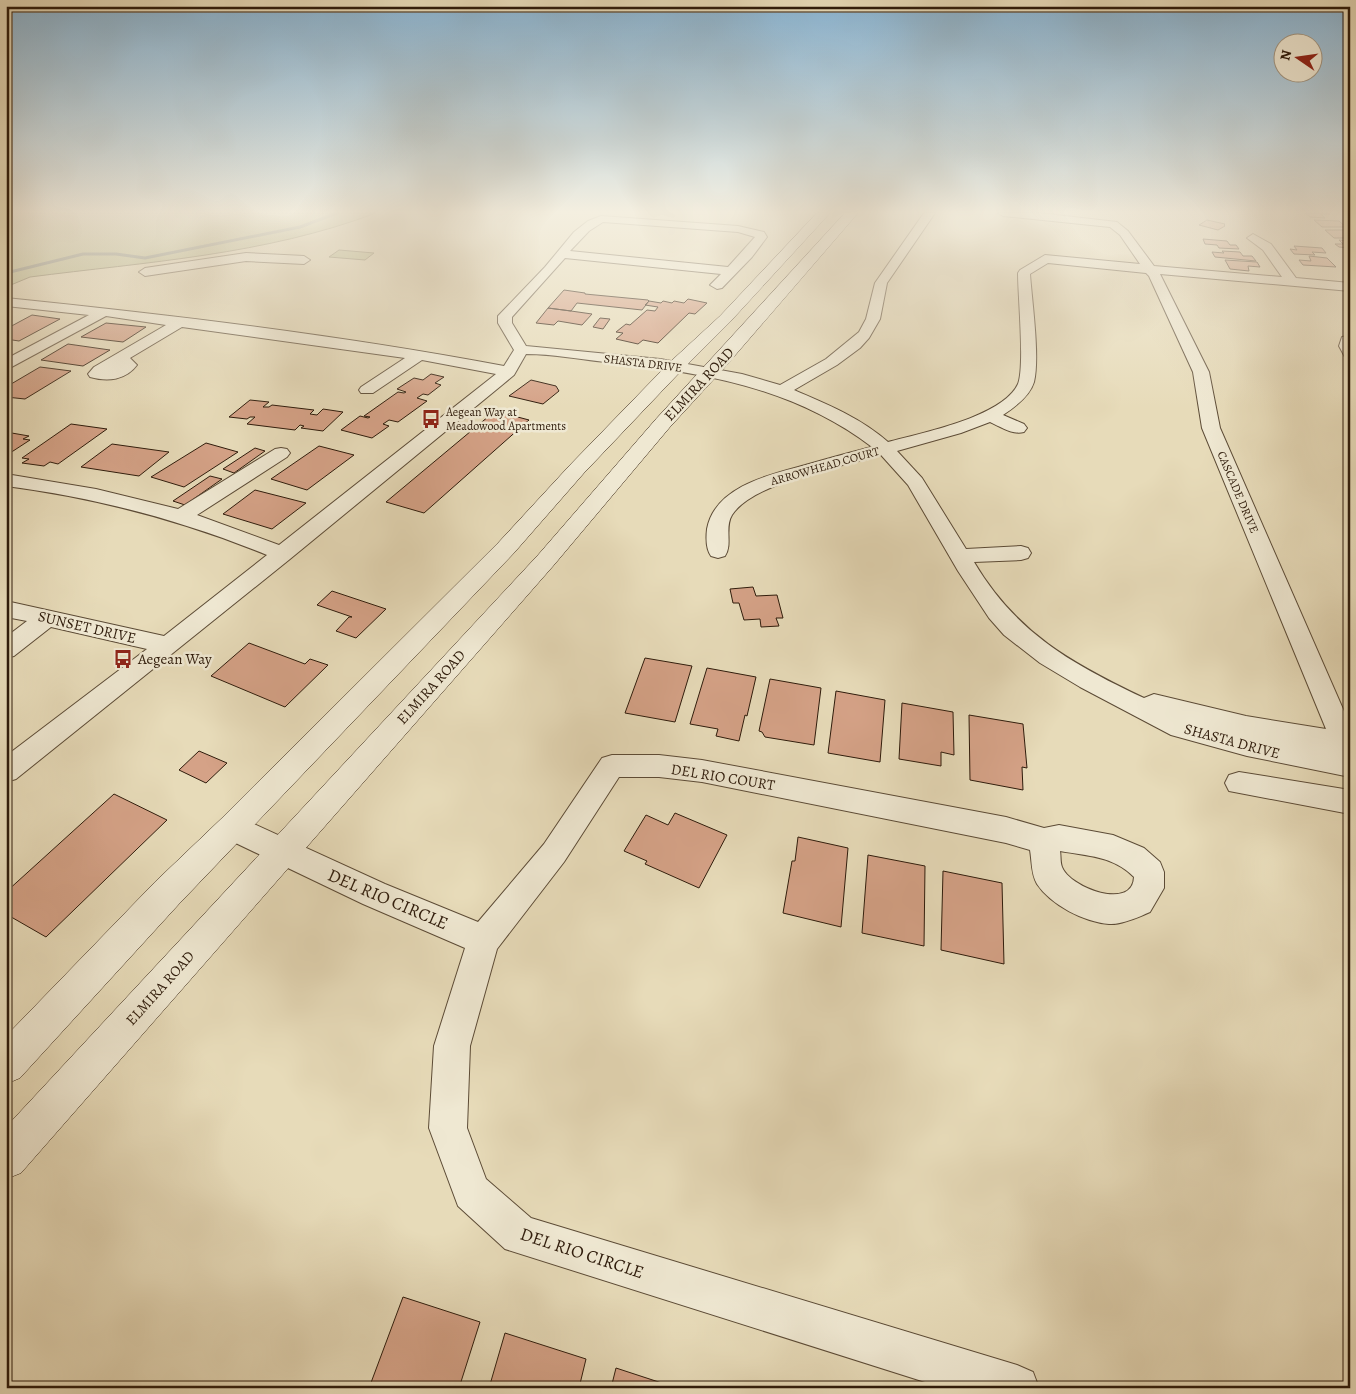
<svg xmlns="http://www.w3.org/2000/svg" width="1356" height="1394" font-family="Alegreya,serif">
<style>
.green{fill:#babe8b;stroke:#746c4b}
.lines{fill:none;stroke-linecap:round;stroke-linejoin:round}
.stream{stroke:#6f7974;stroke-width:3}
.building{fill:#d5a287;stroke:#2e1b0b}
.minor-casing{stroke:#5c4b36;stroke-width:2}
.secondary-casing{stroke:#2e1b0b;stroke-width:1}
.minor{fill:#efe8d2;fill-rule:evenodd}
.secondary{fill:#efe8d2;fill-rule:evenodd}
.labels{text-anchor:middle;stroke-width:5;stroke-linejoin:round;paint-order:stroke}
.far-street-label{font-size:12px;fill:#2e1b0b;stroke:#efe8d2}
.far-poi-label{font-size:12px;fill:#2e1b0b;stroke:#efe8d2;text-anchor:start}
.street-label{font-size:15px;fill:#2e1b0b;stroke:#efe8d2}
.poi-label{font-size:15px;fill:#2e1b0b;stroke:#efe8d2;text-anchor:start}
.near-street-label{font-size:18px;fill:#2e1b0b;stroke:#efe8d2}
</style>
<rect width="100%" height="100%" fill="#e7dbb9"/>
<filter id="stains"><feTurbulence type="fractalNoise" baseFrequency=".004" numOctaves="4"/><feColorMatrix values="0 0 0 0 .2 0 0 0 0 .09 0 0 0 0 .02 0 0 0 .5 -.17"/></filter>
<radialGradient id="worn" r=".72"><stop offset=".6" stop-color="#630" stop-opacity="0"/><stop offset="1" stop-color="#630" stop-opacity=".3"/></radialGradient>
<path class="green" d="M6,213h370c-111,42 -230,49 -346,64l-24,10z
M339,250l35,3 -9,7 -36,-3z"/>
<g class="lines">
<path class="stream" d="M6,273l77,-19h33l29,4 155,-31 37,-14"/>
</g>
<path class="building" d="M1305,213h24l1,1h-9l4,4 -15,-1z
M1207,220l18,4 -1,1 1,1 -7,4 -19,-5z
M1314,220l25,1 7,6h-24z
M1325,230h25v4h-2l2,4h-16z
M1203,239l24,2 3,4h6l3,4 -20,-1 -2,-3 -12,-1z
M1339,240l11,1v7l-11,-1 -4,-3h8z
M1294,246l28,2 4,5 -14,-1 3,3 -21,-1 -4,-5 7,1z
M1222,251l18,1 3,4h9l4,5 -41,-4 -3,-5 12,1z
M1309,256l18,2 9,9 -33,-2 -4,-5 12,1z
M1225,260l32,2 3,5 -12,-1 1,5 -19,-2z
M564,290l21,3v1l63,6 1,1 -7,9 -65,-7 -6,8 -23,-3z
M688,299l19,4 -12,11 -6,-1 -31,30 -15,-3 -5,4 -22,-5 7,-6 -7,-1 10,-8 4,1 17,-15 8,1 3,-4 -13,-2 4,-4 12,2 2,-2 9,2 2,-2 10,2z
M548,308l23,3 21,3 -10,11 -24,-4 -4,4 -18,-2z
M32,315l28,4 -41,22 -13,-2v-10z
M600,318l10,1 -7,10 -10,-2z
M106,323l40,4 -23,15 -42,-5z
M68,344l42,6 -27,16 -42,-6z
M40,367l31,4 -46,28 -19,-2v-10z
M431,374l13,3 -9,6 6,2 -13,10 -5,-1 -6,4 10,3 -29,21 -9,-2 -6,4 6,2 -17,12 -31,-8 19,-14 8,2 2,-1 -6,-1 34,-24 6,1 2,-1 -9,-3 17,-11 9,2z
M531,380l25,6 3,5 -16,13 -34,-8z
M250,400l19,2 -6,5h6l3,-2 42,5 -4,4 7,1 6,-6 20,3 -20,19 -22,-3 3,-2 -4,-1 -5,5 -48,-6 8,-7h-5l-3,2 -18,-2z
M495,411l34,9 -105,93 -38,-11z
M71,424l36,5 -49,35 -8,-2 -6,4 -22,-3 7,-4 -7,-1z
M6,432l23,4 -6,3 7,1 -20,13h-4z
M206,443l32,9 -54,35 -33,-10z
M112,444l57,8 -30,24 -58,-9z
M319,446l35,9 -47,35 -36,-11z
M255,448l10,3 -31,22 -11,-4z
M210,476l12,3 -37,26 -12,-4z
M255,490l51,13 -34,26 -49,-15z
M753,587l3,9 21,-1 6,23h-7l3,8 -18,1 -1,-8 -16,1 -5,-17h-6l-3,-14z
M332,591l54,18 -30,29 -20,-7 13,-14h3l-35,-12z
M249,643l56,21 5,-5 18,6 -43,42 -74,-31z
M645,658l47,8 -17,56 -50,-9z
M707,668l49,9 -9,39 -2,-1 -6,26 -23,-5 2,-7 -28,-5z
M770,679l51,9 -7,57 -49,-8 -3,-5 -3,-1z
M836,691l49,9 -5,62 -52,-9z
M902,703l51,9 1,43 -13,-3v14l-42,-7z
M969,715l54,9 4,44 -5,-1 1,23 -53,-10z
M199,751l28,12 -21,20 -27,-13z
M114,794l53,26 -121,117 -40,-23v-22z
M675,813l52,22 -28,53 -54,-24 2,-3 -23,-10 22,-36 22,10z
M798,837l50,11 -7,79 -58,-14 9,-52h3z
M868,855l57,11 -1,80 -62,-13z
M943,871l59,12 2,81 -63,-14z
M403,1297l77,25 -21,66h-90z
M505,1333l81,26 -7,29h-90z
M616,1368l61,20h-66z"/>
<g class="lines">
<g class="minor-casing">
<path id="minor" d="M924,213h11l-48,70 -7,36 -11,19 -9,10 -23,17 -43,25c33,14 67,28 94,52 33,-9 115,-25 130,-58 7,-18 0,-88 0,-111l2,-3 25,-15 95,9 -20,-29 -10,-8 -107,-11 -5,-3h41l78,9 11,9 26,35 128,11 -19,-27 -16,-12 6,-4 18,10 25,34 54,5v8l-190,-17 49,98 11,56 130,297v52l-103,-21 -76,-21 -91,-48 -40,-24 -36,-28 -15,-17 -31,-47 -50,-86 -27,-30c-37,11 -128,27 -149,60 -8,13 1,29 -7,41l-7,2 -7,-2c-5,-7 -5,-18 -4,-27 8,-44 66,-55 102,-65 21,-6 42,-12 63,-17 -79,-60 -170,-75 -267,-85 -26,-3 -53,-8 -79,-8l-12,21 -12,10 -212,174 -274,220 -10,3v-26l141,-107 -96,-22 -37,29 -8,2v-21l21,-16 -21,-4v-16l158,35 103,-81c-86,-35 -169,-57 -261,-69v-12l90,15 82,20 97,-60 6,-1 6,1 3,4 -3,4 -90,58 82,30 217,-171 -74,-14 -49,33h-12l-2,-3 2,-3 44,-29 -223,-31 -52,31 7,7c-11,15 -29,17 -47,12l-2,-3 6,-7 72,-42 -60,-9 -100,54v-11l83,-44 -83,-9v-8c166,17 333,37 498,68l10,-16 -16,-27v-7l47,-49 29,-35 14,-11 13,-5 137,10 26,6 3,5 -15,20 -30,31 -5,1 -7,-4 11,-11 -156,-16 -53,59v6l14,23 134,13 82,15 38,11 46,-26 33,-27 7,-13 9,-36zM603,222l135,10 17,5 -27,30 -158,-16 19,-20zM1048,263l98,10 3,3 44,96 9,56 124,301 -80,-13 -92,-22 -10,4c-72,-34 -128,-65 -170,-136l47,-2 7,-2 3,-5 -3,-5 -7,-2 -55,3 -44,-71 -25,-27 64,-18 29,-11c11,5 22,13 34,10l3,-4 -3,-4 -21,-9c12,-8 27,-19 31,-33 6,-25 -2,-80 -4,-108z
M246,253l58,3 6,4 -6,4 -58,-3 -101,15 -6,-4 6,-4z
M1347,336h3v22l-5,-1 -6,-11 3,-9z
M612,755h47l43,5 304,57 38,11 15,-3 54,10 31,13 16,14 4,10v16l-14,24c-11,5 -29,13 -41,12 -25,-2 -58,-19 -72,-40 -6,-10 -5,-23 -7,-34l-24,-7 -304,-61 -43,-5h-40l-55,85 -67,87 -27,97 -3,82 19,51 45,39 486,147 16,7 6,16h-95l-439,-139 -47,-43 -29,-78 5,-82 31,-98 -102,-44 -140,-67 -4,-9 4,-9 10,-4 10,4 142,65 93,38 66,-78 58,-86zM1060,851c28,5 53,5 74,26 -1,34 -64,11 -72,-10 -2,-5 -1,-11 -2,-16z
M1239,772l111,18v24l-121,-23 -4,-8 4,-8z"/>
</g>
<g class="secondary-casing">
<path id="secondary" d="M817,213h13l-100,109 -49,49 -97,102 -70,80 -335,351 -159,174 -14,6v-48l149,-154 67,-64 276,-275 72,-78 99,-102 51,-47z
M845,213h13l-133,154 -55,60 -116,138 -533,608 -15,6v-52l532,-572 118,-136z"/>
</g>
<use href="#minor" class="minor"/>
<use href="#secondary" class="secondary"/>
</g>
<linearGradient id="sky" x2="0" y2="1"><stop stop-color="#89b6d6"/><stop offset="0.52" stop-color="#f4efe0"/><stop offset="1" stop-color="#f4efe0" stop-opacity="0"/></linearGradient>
<rect width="1356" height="408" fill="url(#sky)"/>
<defs>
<g id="bus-bare" transform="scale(1.5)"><path d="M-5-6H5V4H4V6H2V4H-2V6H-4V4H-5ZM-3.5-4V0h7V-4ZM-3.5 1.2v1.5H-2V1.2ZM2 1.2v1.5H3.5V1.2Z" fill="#8f2418" stroke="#efe8d2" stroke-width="2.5" paint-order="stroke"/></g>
</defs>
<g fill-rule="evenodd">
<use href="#bus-bare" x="431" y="419"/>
<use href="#bus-bare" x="123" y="659"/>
</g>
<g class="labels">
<g class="far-street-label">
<text transform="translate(643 363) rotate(7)" y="4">SHASTA DRIVE</text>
<text transform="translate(825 466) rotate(-16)" y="4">ARROWHEAD COURT</text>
<text transform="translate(1238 492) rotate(67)" y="4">CASCADE DRIVE</text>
</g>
<g class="far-poi-label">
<text x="446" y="416">Aegean Way at<tspan x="446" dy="14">Meadowood Apartments</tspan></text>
</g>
<g class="street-label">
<text transform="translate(699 384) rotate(-47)" y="5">ELMIRA ROAD</text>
<text transform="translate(87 627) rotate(13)" y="5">SUNSET DRIVE</text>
<text transform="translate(431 687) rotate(-48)" y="5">ELMIRA ROAD</text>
<text transform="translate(1232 741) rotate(15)" y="5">SHASTA DRIVE</text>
<text transform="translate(723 777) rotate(9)" y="5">DEL RIO COURT</text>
<text transform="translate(160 988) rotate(-48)" y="5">ELMIRA ROAD</text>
</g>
<g class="poi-label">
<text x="138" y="664">Aegean Way</text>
</g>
<g class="near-street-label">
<text transform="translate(388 899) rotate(23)" y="6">DEL RIO CIRCLE</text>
<text transform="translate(582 1253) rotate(18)" y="6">DEL RIO CIRCLE</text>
</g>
</g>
<rect width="1356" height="1394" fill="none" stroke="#e7dbb9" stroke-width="25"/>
<rect x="8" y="8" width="1341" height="1379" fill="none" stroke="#2e1b0b" stroke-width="2.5"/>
<rect x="12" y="12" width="1331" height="1369" fill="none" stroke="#2e1b0b"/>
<g transform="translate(1298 58) rotate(283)"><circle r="24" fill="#efe8d2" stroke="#a29682"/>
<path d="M0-4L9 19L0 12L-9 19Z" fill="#8f2418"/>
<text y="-8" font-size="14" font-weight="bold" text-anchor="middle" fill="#2e1b0b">N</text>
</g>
<rect width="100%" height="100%" filter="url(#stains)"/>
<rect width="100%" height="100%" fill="url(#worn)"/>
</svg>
